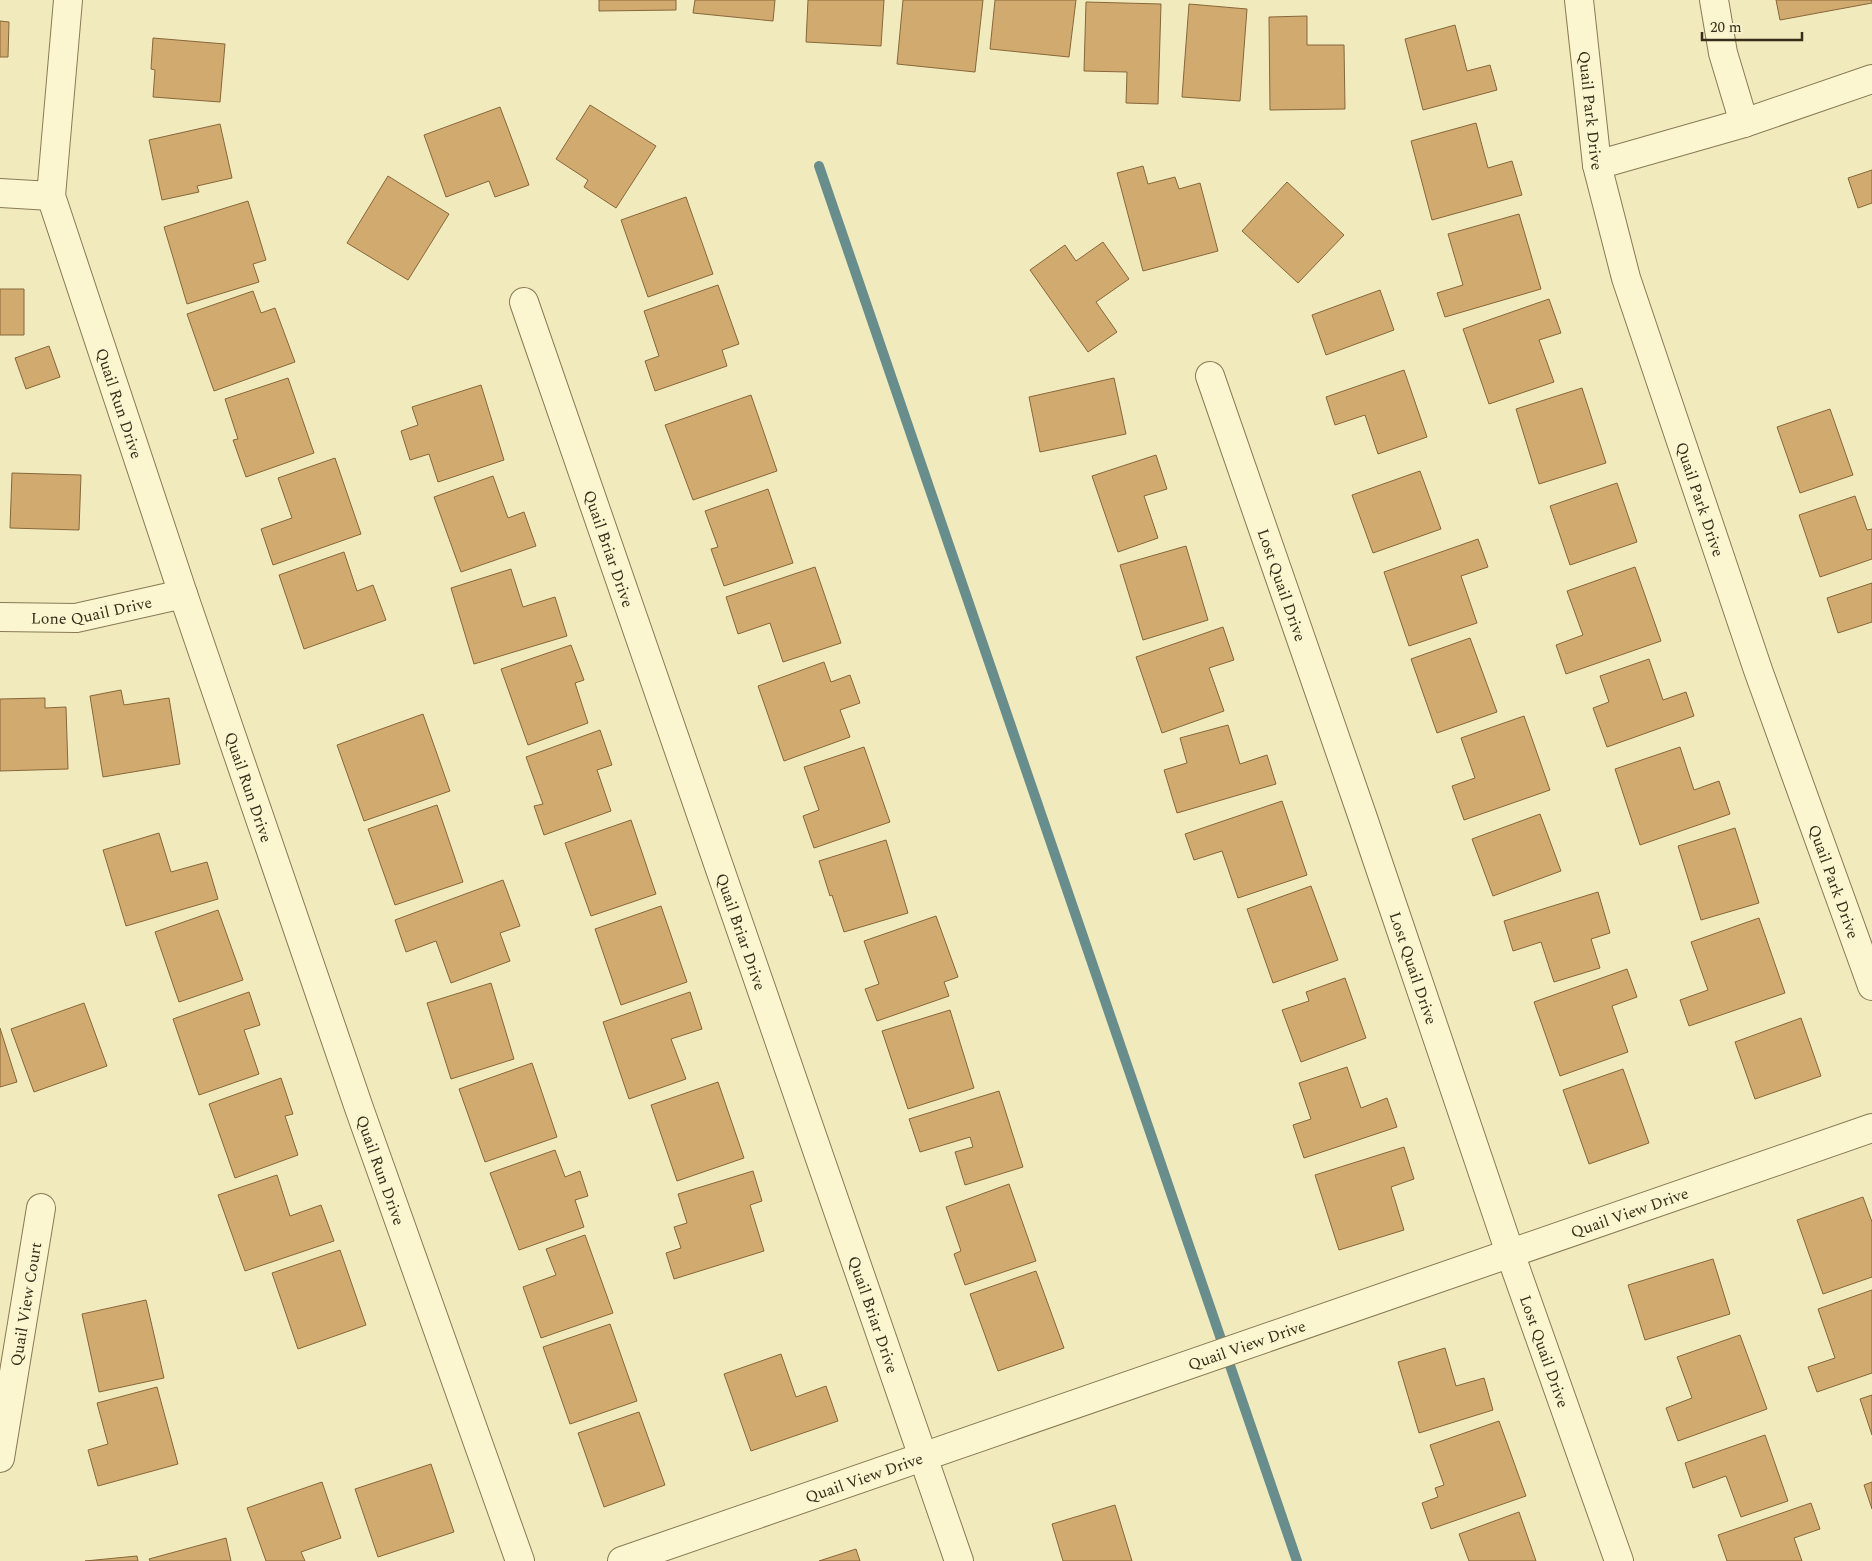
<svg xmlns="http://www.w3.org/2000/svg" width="1872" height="1561" font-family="Spectral,serif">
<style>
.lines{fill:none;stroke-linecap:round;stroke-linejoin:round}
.stream{stroke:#678e8c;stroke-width:10}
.building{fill:#d0aa6f;stroke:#886739}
.minor-casing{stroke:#887a55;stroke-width:30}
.minor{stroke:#fbf6cf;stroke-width:28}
.labels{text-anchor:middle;stroke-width:5;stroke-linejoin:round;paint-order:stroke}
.street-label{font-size:16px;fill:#362d1a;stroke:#f7f2cc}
</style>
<rect width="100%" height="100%" fill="#f0eabc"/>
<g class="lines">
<path class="stream" d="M819,166l478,1395"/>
</g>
<path class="building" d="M599,0h77v10l-77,1z
M695,0h80l-2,21 -80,-8z
M808,0h76l-3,46 -75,-4z
M903,0h80l-8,72 -78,-8z
M995,0h81l-7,57 -79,-8z
M1776,0h96v3l-92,17z
M1086,2l75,2 -3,100 -32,-1 1,-31 -43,-1z
M1189,4l58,5 -7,92 -58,-4z
M1307,16v29h37l1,64 -75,1 -1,-93z
M0,21l9,1 -1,35h-8z
M1455,25l12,46 23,-6 7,25 -74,20 -18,-71z
M153,38l72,6 -5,58 -67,-5 2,-27 -4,-1z
M590,105l66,41 -40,62 -32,-21 4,-7 -32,-21z
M500,107l29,78 -34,12 -6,-16 -43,16 -22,-62z
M1476,123l12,45 24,-7 10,34 -90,25 -21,-79z
M220,124l12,54 -35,8 2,6 -37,8 -13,-60z
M1143,166l5,18 27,-7 4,12 21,-6 18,68 -75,20 -26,-98z
M1872,170v33l-14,5 -10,-30z
M388,176l61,38 -41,66 -61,-37z
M1287,182l57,53 -46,48 -56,-52z
M686,197l27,77 -65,23 -27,-77z
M248,201l18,59 -13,4 6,18 -72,22 -23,-77z
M1519,214l22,75 -96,28 -8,-24 26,-8 -15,-51z
M1103,242l26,37 -33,23 21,30 -29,20 -58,-82 35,-25 11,16z
M718,285l21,59 -17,6 5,16 -72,25 -10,-30 14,-5 -15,-45z
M0,289h24v46h-24z
M1380,290l14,40 -68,25 -14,-40z
M253,291l8,22 14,-5 20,54 -81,29 -27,-77z
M1549,299l12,34 -22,7 15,42 -65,22 -26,-75z
M49,346l11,31 -34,12 -11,-31z
M1404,370l23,67 -49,17 -13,-39 -30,10 -9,-28z
M288,378l26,75 -68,24 -13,-37 5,-1 -13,-40z
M1114,378l12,56 -86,18 -11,-55z
M481,385l23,75 -66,22 -9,-28 -19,6 -9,-29 17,-6 -6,-18z
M1582,388l24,75 -67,21 -23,-75z
M751,395l26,76 -84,29 -28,-75z
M1830,409l23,66 -53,18 -23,-66z
M1156,455l11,34 -23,7 14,42 -40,14 -26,-76z
M335,458l26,76 -88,31 -12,-36 31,-11 -14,-40z
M1420,471l21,58 -68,24 -21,-58z
M12,473l69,2 -2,55 -69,-2z
M493,476l15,42 16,-6 12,34 -75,26 -27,-75z
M1617,483l20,59 -67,23 -20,-59z
M768,489l25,74 -69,23 -13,-37 7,-2 -13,-36z
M1855,496l12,34 5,-1v30l-52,18 -21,-62z
M1478,539l10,28 -27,9 16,47 -68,23 -25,-74z
M1186,546l22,74 -65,20 -23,-75z
M344,552l13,39 16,-6 13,35 -82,29 -25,-74z
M815,567l26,76 -58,19 -13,-39 -32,11 -12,-37z
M1635,567l26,74 -95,33 -10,-29 27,-10 -16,-44z
M511,569l12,38 32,-10 12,39 -93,28 -23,-76z
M1872,583v39l-34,11 -11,-35z
M1223,627l11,33 -25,8 15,43 -62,22 -26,-76z
M1470,638l27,74 -60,21 -26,-74z
M571,645l13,35 -9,3 13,40 -60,22 -27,-76z
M1649,659l14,41 23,-8 8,24 -87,31 -14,-39 16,-6 -9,-26z
M824,662l7,20 19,-7 10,28 -20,7 10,27 -66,24 -26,-75z
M121,690l3,15 45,-7 11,66 -77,13 -13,-81z
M45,698v10l21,-1 2,62 -68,2v-72z
M423,714l27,77 -86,30 -27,-76z
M1524,716l26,74 -86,30 -12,-34 23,-8 -14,-40z
M1228,725l12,39 27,-9 9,29 -99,29 -13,-43 23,-7 -7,-25z
M600,730l12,35 -15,5 14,41 -67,24 -10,-29 9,-2 -17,-47z
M864,747l26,75 -76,26 -11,-32 16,-6 -15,-43z
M1680,747l14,43 25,-9 11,33 -90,31 -25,-76z
M1282,801l25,74 -69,23 -16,-47 -28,9 -9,-26z
M437,805l26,77 -68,23 -27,-76z
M1540,814l21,57 -68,25 -21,-57z
M631,820l25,74 -65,22 -26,-73z
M1735,828l24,75 -58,17 -23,-74z
M159,833l12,39 36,-10 11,37 -92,27 -23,-76z
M886,840l22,73 -64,19 -12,-37 -2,1 -11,-35z
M503,880l17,46 -20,7 10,28 -59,22 -15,-42 -30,11 -11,-32z
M1311,886l27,74 -65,23 -26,-74z
M1598,892l12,41 -19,6 9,29 -46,14 -13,-40 -28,9 -9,-30z
M661,906l26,76 -66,23 -26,-76z
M218,910l25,70 -64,22 -24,-70z
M936,916l22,61 -14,5 5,14 -72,25 -12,-32 14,-5 -15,-43z
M1759,918l26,75 -96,33 -9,-26 28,-10 -17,-48z
M1627,969l10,28 -25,9 16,46 -68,24 -26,-74z
M1345,978l21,60 -65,24 -19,-52 27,-9 -3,-9z
M491,983l23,76 -63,20 -24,-76z
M249,992l11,33 -16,5 15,44 -60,21 -26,-76z
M690,992l12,37 -31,10 15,40 -57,20 -26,-77z
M84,1003l23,63 -73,26 -23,-63z
M950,1010l24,78 -66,21 -26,-78z
M1801,1018l20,58 -66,23 -20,-57z
M0,1028l17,54 -17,5z
M532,1063l25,74 -72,25 -26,-73z
M1347,1067l14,41 26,-10 10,29 -93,31 -11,-33 18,-6 -12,-36z
M1623,1069l26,74 -60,21 -26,-74z
M281,1078l12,36 -8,2 13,39 -63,23 -26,-74z
M718,1082l26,76 -67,23 -26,-76z
M999,1091l24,76 -58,18 -10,-33 18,-5 -3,-10 -50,15 -11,-33z
M1404,1147l10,32 -23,8 13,43 -65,20 -24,-75z
M555,1150l10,27 15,-6 8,25 -13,4 9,27 -65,23 -29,-77z
M753,1171l9,30 -12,4 14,46 -90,28 -8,-26 15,-5 -7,-21 13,-4 -9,-29z
M277,1175l13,41 31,-11 13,36 -89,30 -27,-76z
M1009,1184l27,77 -71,24 -11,-31 7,-3 -15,-44z
M1863,1197l9,25v55l-49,17 -26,-74z
M585,1235l28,78 -72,25 -18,-51 33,-12 -10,-26z
M340,1250l26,75 -68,24 -26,-76z
M1713,1259l17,55 -85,26 -17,-55z
M1036,1271l28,77 -66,23 -28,-77z
M1872,1290v83l-55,19 -9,-25 27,-9 -17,-49z
M146,1300l18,78 -65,14 -17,-78z
M610,1324l27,77 -67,23 -27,-77z
M1740,1335l27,74 -89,32 -12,-33 26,-10 -15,-41z
M1445,1348l11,38 28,-8 9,32 -74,23 -21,-71z
M781,1354l15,43 30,-11 12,35 -87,30 -27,-77z
M157,1387l21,77 -80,22 -10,-36 20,-6 -11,-41z
M1872,1395v40l-12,-36z
M639,1412l26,73 -61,22 -26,-74z
M1499,1421l27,75 -95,33 -9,-26 16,-6 -3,-9 9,-3 -14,-40z
M1765,1435l23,66 -47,16 -15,-41 -33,12 -8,-25z
M431,1464l23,68 -76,25 -23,-68z
M322,1482l19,56 -40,14 4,9h-39l-19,-53z
M1872,1482v27l-8,-24z
M1811,1503l9,26 -26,9 8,23h-75l-9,-26z
M1115,1505l17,56h-69l-11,-37z
M1519,1512l17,49h-67l-10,-27z
M226,1538l5,23h-81l-1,-2z
M856,1549l4,12h-41z
M137,1556l1,5h-53z"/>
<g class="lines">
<g class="minor-casing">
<g id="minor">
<path id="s1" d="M68,0l-17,196 132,398 176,514 161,453"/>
<path id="s2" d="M1579,0l18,165 29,113 132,392 114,316"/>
<path d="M1714,0l9,53 21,70"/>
<path d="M1597,165l147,-42 128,-44"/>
<path d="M0,193l51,3"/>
<path id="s3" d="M524,302l435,1259"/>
<path id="s4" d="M1210,376l152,439 148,438 109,308"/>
<path id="s5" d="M0,617l76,1 107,-24"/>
<path id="s6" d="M0,1458l41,-250"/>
<path id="s7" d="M622,1561l1250,-433"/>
</g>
</g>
<use href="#minor" class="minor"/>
</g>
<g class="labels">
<g class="street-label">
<text dy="6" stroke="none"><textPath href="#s2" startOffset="111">Quail Park Drive</textPath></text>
<text dy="6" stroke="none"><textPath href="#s1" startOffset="415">Quail Run Drive</textPath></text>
<text dy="6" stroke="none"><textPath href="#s2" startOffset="516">Quail Park Drive</textPath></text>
<text dy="6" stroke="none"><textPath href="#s3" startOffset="261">Quail Briar Drive</textPath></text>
<text dy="6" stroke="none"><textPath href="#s4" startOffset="221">Lost Quail Drive</textPath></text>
<text dy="6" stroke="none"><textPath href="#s5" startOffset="92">Lone Quail Drive</textPath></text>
<text dy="6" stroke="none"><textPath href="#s1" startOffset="820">Quail Run Drive</textPath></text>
<text dy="6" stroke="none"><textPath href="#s2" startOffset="921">Quail Park Drive</textPath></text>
<text dy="6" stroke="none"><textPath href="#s3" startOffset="666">Quail Briar Drive</textPath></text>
<text dy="6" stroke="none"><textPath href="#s4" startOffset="626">Lost Quail Drive</textPath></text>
<text dy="6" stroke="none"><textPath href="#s1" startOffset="1225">Quail Run Drive</textPath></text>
<text dy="6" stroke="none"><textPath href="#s7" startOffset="1066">Quail View Drive</textPath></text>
<text dy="6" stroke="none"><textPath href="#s6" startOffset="156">Quail View Court</textPath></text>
<text dy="6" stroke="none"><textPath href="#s3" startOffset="1071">Quail Briar Drive</textPath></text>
<text dy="6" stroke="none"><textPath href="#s7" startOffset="661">Quail View Drive</textPath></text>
<text dy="6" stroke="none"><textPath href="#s4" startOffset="1031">Lost Quail Drive</textPath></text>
<text dy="6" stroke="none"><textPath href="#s7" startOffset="256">Quail View Drive</textPath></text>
</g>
</g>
<path d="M1702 32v8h100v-8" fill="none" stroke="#362d1a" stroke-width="2.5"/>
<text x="1710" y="32" font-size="15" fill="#362d1a" stroke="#f7f2cc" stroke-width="4" paint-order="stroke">20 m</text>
</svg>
